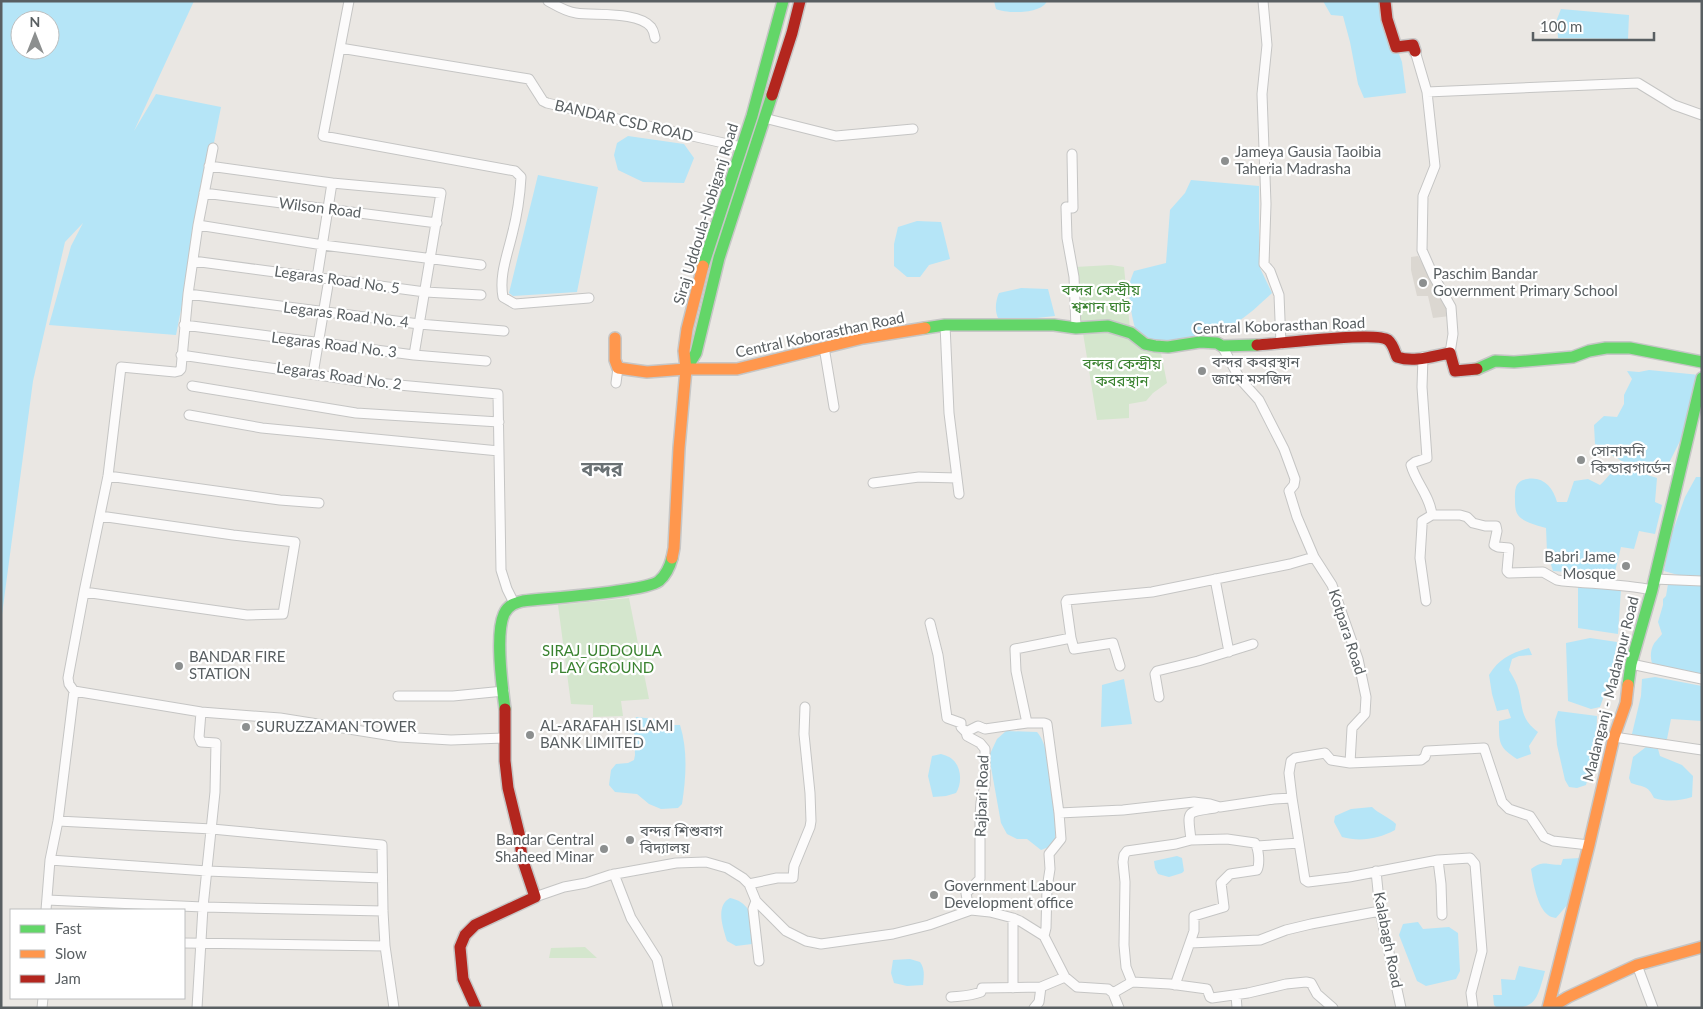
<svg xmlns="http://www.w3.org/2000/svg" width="1703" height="1009" font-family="Lato,'Noto Sans Bengali',sans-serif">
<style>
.education{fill:#dbd7d1}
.green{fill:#d4e6cd}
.water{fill:#b5e5f7;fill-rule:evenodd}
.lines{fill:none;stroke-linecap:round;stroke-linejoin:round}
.street-casing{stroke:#c5c5c4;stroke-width:11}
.fast-casing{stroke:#c6c6c6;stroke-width:14}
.slow-casing{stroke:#c6c6c6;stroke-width:14}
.jam-casing{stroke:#c6c6c6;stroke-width:14}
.street{stroke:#fcfbfb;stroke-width:9}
.fast{stroke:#63d668;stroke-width:11}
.slow{stroke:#ff974d;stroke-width:11}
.jam{stroke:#b3261e;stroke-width:11}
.poi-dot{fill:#8c8f8f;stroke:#fff;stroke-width:2}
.labels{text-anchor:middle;stroke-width:4.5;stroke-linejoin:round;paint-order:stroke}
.street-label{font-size:15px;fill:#595f62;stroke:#fff}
.poi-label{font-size:15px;fill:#595f62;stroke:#fff;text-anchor:start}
.park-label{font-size:15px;fill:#3a8230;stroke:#fff}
.district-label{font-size:20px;font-weight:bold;fill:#6a7174;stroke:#fff}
</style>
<rect width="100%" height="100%" fill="#eae7e3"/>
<path class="education" d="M1418,256l29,50 3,10 -17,2 -5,-22h-11l-6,-26v-13z"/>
<path class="green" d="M1111,265l13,2 6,62 -53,-6 -2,-56z
M1111,331l16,7 16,10 18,5 6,30 -14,10 -7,8 -17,3v14l-32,2 -14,-87z
M629,598l20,101 -28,2 2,15 -30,1v-12l-22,-1 -13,-99z
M585,947l12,11h-48l2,-10z"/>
<path class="water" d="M1,1h193l-60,130 22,-37 65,13 -45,228 -127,-10 22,-79 12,-23 -18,19 -32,139 -32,241zM20,20h30v30h-30z
M994,1h53c-5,13 -40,13 -51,8z
M1323,1h63l2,24 14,37 4,31 -42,5 -6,-14 -8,-42 -7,-26 -12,-1z
M1561,9l68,6 -1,24 -70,-1 -1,-19z
M628,136l56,8 10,14 -10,25 -41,-1 -25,-12 -4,-15 3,-12z
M538,175l60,12 -21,105 -64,4 -4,-3z
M1191,180l68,6v75l1,7 12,25c-12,11 -24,23 -38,31 -18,10 -80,25 -96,10 -5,-6 -10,-40 -9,-48 1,-5 3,-10 5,-15l32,-8 4,-53 15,-17z
M917,221l24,1 9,37 -21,6 -9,12h-13l-13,-11v-22l4,-17z
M1021,288l27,1 7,27 -54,6c-7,-7 -6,-20 -2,-29z
M1649,370l51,5 -19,64 -16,32c-26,2 -49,-12 -70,-27l-1,-19 10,-9 13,1 7,-13v-9l8,-16 -5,-8 12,1z
M1619,466l38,12 -2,24 7,3 -7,29 -16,-3 -5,18 -13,-2 -8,33c-20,-2 -40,-8 -60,-9l-6,-19 -1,-24c-9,-3 -22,-5 -28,-13 -3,-4 -3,-11 -3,-16 0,-10 0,-18 12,-20 16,-3 26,8 30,23h10l7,-21 14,-2 12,6c7,-6 11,-14 19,-19z
M1696,477h6v99l-24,-1 -14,-4 6,-32 15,-42z
M1688,583h14v94l-48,-10c-5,-7 -4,-21 3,-27 1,-2 4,-4 5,-6l-4,-12 5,-17v-6l3,-3 2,-12z
M1578,587l43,2 -3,45 -40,-6z
M1590,638l27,4c-3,23 -9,44 -17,65l-9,2 -23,-8 -2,-58z
M1529,648l3,7 -13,1 -7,3 -3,11c3,5 6,10 8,15 7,20 1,32 21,47l-9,14 2,8 -14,5c-19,-12 -18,-17 -18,-38l12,-3 -3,-9 -11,2 -5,-17 -3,-19c10,-16 22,-22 40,-27z
M1655,677l47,9v35l-31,-2 -4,20 -15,3 -21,-4 10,-42 1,-17z
M1124,679l8,45 -31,3 1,-42z
M1558,711l39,5 -1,31 -10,38 -9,3 -8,-1 -4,-7 -8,-35 -2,-25z
M636,717l19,2 8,6h17c8,25 6,53 2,79l-4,4 -17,1 -12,-5 -12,-10 -22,-2 -6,-7 2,-15 5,-6 12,-1 6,-3 1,-5 -1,-32z
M1006,731l31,1c16,17 19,84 18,108l-6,7 -8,3 -14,-11h-10l-10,-5 -6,-11 -12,-67 8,-17z
M1646,747l12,2 2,7 22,9 11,11 -1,21c-12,4 -25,5 -38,1 -7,-14 -10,-10 -23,-15l-2,-5 4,-21z
M941,754c4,1 9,3 11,5 10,8 10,25 4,34l-10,3 -13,1 -5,-21 4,-20z
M1372,807c7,7 17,10 24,17l-1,6c-17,9 -35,12 -53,7l-8,-15 1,-6 16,-7z
M1177,856l5,2 2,13 -2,2 -13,4 -11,-3 -3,-6 -1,-7z
M1580,858l-12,46 -12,14c-3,-1 -6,-1 -8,-3 -11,-8 -15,-34 -17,-46 13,-9 15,-4 30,-4l2,-6z
M730,898c22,4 27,27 22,46l-16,2 -9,-5c-4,-13 -12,-35 3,-43z
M1418,922l5,7 26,-2 9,6 2,38 -4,8 -30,7 -9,-5 -18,-46 4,-11z
M910,959l10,3c5,7 4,14 3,23l-16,1 -13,-3 -3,-10 2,-13z
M1519,966l26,5c-10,37 -11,37 -48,37l-3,-3 -1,-10h9l-1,-16 14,1z"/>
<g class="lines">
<g class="street-casing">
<path id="street" d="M349,1l-26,135 192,35 6,6c-1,19 -4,39 -9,58 -5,21 -13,41 -9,62l12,7 74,-6
M548,1c9,5 18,11 28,12 19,3 62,-2 75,14 3,4 3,7 4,11
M1263,1l4,44 -5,49 4,110 -2,60 6,7 9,24 2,49
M340,48l189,31 14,22 4,2 194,44
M1415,51l12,41 8,74 -12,30 -1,54 11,25 18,32 2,27 -3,19
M1427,92l211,-9 36,22 28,10
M764,118l72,18 77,-7
M213,148l-15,77 -10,69 -7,75 -2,2 -4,1 -54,-5 -13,109 -24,116 -16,86 1,6 5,7 127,21 79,6 119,19 52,3 53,-2
M1072,154l1,54 -7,-1 1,31 7,39 2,51
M209,166l123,17 109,10 -27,162
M204,193l233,30
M198,225l125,20 158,20
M193,261l232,31 56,3
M317,278l15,-95
M188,294l231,30 85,7
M184,325l230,30 72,6
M945,325l4,88 10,81
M1222,346l18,33 19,21 25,49 11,30 -1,6 -5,6 8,26 17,40 18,28 26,74 8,38 -1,17 -13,14 -2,35 71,-3 4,-3 2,-6 57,-3 18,54 7,7 21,7 14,21 9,4 36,4
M824,347l10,60
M181,355l185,27 132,12 3,176 6,19 7,14
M1423,357l-1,30 5,71 -12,4 -4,3c5,18 19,31 21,50h28l7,2 6,6 12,3h11l1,5 -3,14 4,2 11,1 -2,23 2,2 34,-1 14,8 6,1c30,3 60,3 89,9
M313,374l16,-95
M616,383l2,-15
M192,386l164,27 143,9
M189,415l73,13 237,23
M108,476l172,24 39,3
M873,483l46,-6 38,1
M1215,579l14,73
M1654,579l48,2
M84,592l163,23 36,-1 12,-72 -62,-7 -133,-19
M1426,601l-6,-43 2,-32v-5l10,-6
M930,623l8,32 9,63 14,5v4l5,5
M1071,638l-5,-36 1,-2 85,-8 138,-28 24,-7
M1631,664l71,15
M398,696h55l51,-5
M1159,697l-4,-23 2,-3 41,-10 55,-17
M1027,723h17l3,1 12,89
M1614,737l88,13
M1292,798l-3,-25 2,-12 4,-3 30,-5 6,7 19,3
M58,821l154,8 170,16 1,66 2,35 9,62
M1257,846l42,-3
M50,860l157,11 175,7
M1438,860l3,24 1,31
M1376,871l4,40 21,97
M614,874l17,44 26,41 11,49
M749,884l28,-6h16l1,-12 16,-39 1,-6 -1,-28 -6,-59 1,-27
M535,897l29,-10 22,-4 24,-8 66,-12 30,-1 21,6 16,10 6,6 7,17 30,30 20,10 15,3 72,-10 36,-9 42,-15 19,2 23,6 7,3 24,15 21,41 12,10 31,2 5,4 6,15
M47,900l156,7 180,4
M756,901l-3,8 6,52
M46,910l4,-50 8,-39 16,-130
M971,910l-3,-5 -2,-12 14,-14v-64l1,-13 4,-17v-36l-5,-6 -13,-7 -1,-4 12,-6 7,3 42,-6 -11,-52 -1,-22 56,-11 3,11 39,-6 7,23
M1013,918v70
M1044,936l2,-8 1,-40 3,-19 -1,-15 12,-15 -2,-26 64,-3 71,-8 16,2 10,3 54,-8 18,-1 13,82 3,2 41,-5 89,-17 32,-2 5,6 7,87 -11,42 2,15
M184,943l201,3
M1190,943l70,-3 26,-10 25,-6 69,-13
M1637,965l16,43
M1132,982l-6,-15 -2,-22 1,-63 -2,-20 1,-7 3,-4 49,-7 15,-4c-3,-29 -7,-28 24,-32
M1175,985l19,-54v-15l30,-9 -3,-24 9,-9 27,-4c3,-6 2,-20 -2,-27l-28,-4 -36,1
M1113,993l19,-11 38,2 37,5 3,8 2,1 36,-5 38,-9 20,-2 5,1 6,11 16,14
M1236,995l1,13
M951,997c10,-1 20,-1 30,-5l1,-4 59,-1 24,-10
M42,1008l1,-10
M197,1008l6,-101 12,-115 1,-49 -15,-1 -2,-5 2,-25
M1034,1008l5,-6 2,-15"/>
</g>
<g class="fast-casing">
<path id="fast" d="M703,266l49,-150 31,-115
M925,328l20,-3h109l22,3 32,-2 23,7 14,11 10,2 13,1 32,-5 17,1 5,3 35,-1
M686,369l10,-16 23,-95 53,-163
M1477,369l18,-8 19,1 59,-5 16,-6 17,-3h24l72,14
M1628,685l3,-21 21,-74 50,-212
M505,709c-3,-23 -10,-75 -1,-95 4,-9 11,-11 19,-13 24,-3 122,-9 136,-20 7,-6 11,-15 13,-23"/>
</g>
<g class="slow-casing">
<path id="slow" d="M615,338v22l3,8 29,4 39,-3h51l126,-31 62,-10
M672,558l2,-10 5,-100 7,-79 -2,-18 3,-22 16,-63
M1548,1008l41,-163 25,-108 12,-34 2,-18
M1550,1008l18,-11 69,-32 65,-18"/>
</g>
<g class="jam-casing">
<path id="jam" d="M1385,1l2,18 9,28 17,-2 2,6
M772,95l20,-62 8,-32
M1257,345c21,-1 119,-14 131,-5 5,4 7,12 9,17 17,6 36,-1 53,-4l5,18 22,-2
M476,1008l-13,-29 -3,-32 5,-12 10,-10 60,-28 -13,-39 -3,-25 -11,-45 -3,-27v-52"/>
</g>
<use href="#street" class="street"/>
<use href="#fast" class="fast"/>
<use href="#slow" class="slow"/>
<use href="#jam" class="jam"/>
</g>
<g class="poi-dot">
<circle cx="1225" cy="161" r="5"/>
<circle cx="1423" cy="283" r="5"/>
<circle cx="1202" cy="371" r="5"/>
<circle cx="1581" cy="460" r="5"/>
<circle cx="1626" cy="566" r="5"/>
<circle cx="179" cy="666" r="5"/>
<circle cx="246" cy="727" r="5"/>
<circle cx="530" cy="735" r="5"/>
<circle cx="630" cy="840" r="5"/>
<circle cx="604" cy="849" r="5"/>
<circle cx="934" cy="895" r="5"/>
</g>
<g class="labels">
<g class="street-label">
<text transform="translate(624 121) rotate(13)" y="5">BANDAR CSD ROAD</text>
<text transform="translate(320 208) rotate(7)" y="5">Wilson Road</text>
<text transform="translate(706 214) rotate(-73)" y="5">Siraj Uddoula-Nobiganj Road</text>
<text transform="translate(337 280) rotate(8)" y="5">Legaras Road No. 5</text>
<text transform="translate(346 315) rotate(7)" y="5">Legaras Road No. 4</text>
<text transform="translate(1279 326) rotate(-2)" y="5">Central Koborasthan Road</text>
<text transform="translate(820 335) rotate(-12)" y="5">Central Koborasthan Road</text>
<text transform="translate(334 345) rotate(7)" y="5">Legaras Road No. 3</text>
<text transform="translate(339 376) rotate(8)" y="5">Legaras Road No. 2</text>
<text transform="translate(1347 632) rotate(72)" y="5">Kotpara Road</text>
<text transform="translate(1611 689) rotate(-76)" y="5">Madanganj - Madanpur Road</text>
<text transform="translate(982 796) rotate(-88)" y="5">Rajbari Road</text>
<text transform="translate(1388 940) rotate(79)" y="5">Kalabagh Road</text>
</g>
<g class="poi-label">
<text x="1235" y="157">Jameya Gausia Taoibia<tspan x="1235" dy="17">Taheria Madrasha</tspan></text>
<text x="1433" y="279">Paschim Bandar<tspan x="1433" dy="17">Government Primary School</tspan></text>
<text x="1212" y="367">বন্দর কবরস্থান<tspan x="1212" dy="17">জামে মসজিদ</tspan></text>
<text x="1591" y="456">সোনামনি<tspan x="1591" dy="17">কিন্ডারগার্ডেন</tspan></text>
<text x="1616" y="562" text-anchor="end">Babri Jame<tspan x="1616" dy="17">Mosque</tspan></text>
<text x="189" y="662">BANDAR FIRE<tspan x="189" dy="17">STATION</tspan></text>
<text x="540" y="731">AL-ARAFAH ISLAMI<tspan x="540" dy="17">BANK LIMITED</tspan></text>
<text x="256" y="732">SURUZZAMAN TOWER</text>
<text x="640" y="836">বন্দর শিশুবাগ<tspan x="640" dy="17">বিদ্যালয়</tspan></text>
<text x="594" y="845" text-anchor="end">Bandar Central<tspan x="594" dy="17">Shaheed Minar</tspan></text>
<text x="944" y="891">Government Labour<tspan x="944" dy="17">Development office</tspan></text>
</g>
<g class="park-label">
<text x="1101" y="295">বন্দর কেন্দ্রীয়<tspan x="1101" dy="17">শ্বশান ঘাট</tspan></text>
<text x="1122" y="369">বন্দর কেন্দ্রীয়<tspan x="1122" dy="17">কবরস্থান</tspan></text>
<text x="602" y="656">SIRAJ_UDDOULA<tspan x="602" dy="17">PLAY GROUND</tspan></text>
</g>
<g class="district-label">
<text x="602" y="476">বন্দর</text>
</g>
</g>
<rect width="1703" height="1009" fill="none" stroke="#595f62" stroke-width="5"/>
<rect x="10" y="909" width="175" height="90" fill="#ffffff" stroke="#bdbfc0"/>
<rect x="20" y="925" width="25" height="8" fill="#63d668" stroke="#bdbfc0"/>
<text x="55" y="934" font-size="15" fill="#595f62">Fast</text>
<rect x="20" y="950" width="25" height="8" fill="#ff974d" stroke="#bdbfc0"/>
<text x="55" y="959" font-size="15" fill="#595f62">Slow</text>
<rect x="20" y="975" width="25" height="8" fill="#b3261e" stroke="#bdbfc0"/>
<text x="55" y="984" font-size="15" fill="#595f62">Jam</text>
<g transform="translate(35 35)"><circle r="24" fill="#ffffff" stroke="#bdbfc0"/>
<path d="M0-4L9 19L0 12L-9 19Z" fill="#8c8f8f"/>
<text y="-8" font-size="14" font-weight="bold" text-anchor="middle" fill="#595f62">N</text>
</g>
<path d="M1533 32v8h121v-8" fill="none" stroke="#595f62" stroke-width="2.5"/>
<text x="1540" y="32" font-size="15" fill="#595f62" stroke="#ffffff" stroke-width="4" paint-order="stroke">100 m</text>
</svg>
